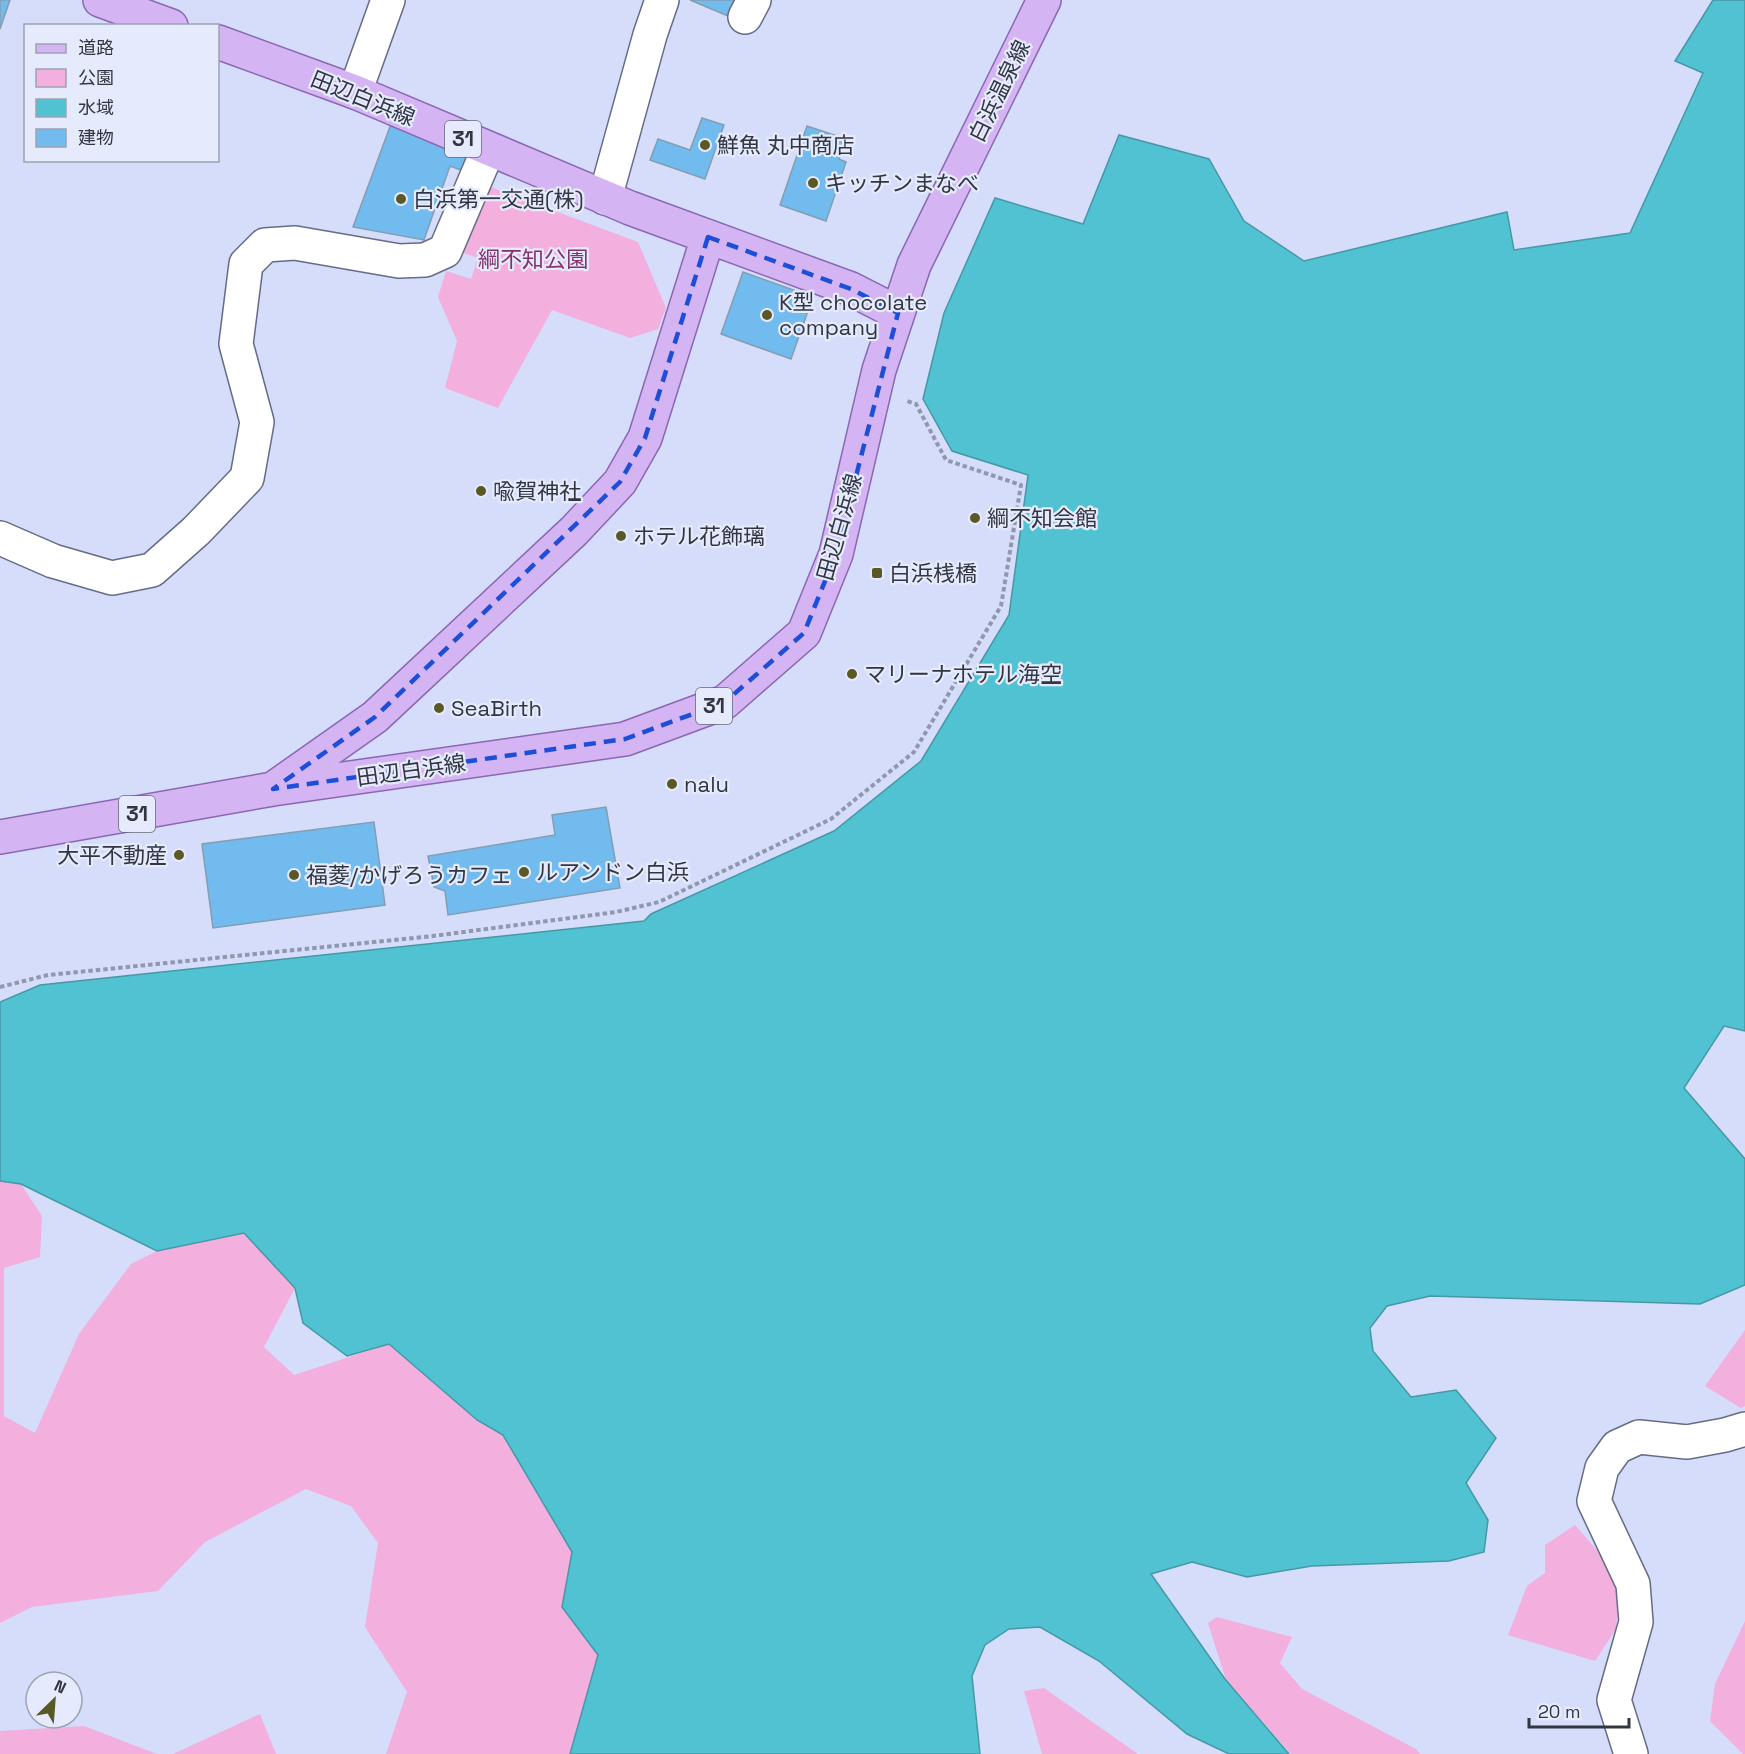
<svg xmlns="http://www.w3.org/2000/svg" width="1745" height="1754" font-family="'Space Grotesk','Noto Sans JP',sans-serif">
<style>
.green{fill:#f3afdd}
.water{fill:#50c2d1;stroke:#4798a6;stroke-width:1.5}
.building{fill:#71bbee;stroke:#839eb2;stroke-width:1.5}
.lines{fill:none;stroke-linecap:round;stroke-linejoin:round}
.minor-casing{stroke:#656c86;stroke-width:36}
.major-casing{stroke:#8a67b1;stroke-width:36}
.path{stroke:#9197ae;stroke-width:4;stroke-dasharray:4.5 3;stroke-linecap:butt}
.minor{stroke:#fff;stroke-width:33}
.major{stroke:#d5b4f4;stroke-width:33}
.marked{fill:none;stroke:#1d4ed8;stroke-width:4.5;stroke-dasharray:12 8;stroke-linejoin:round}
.poi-dot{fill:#5a5825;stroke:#e5ebfd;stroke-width:2}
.labels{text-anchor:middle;stroke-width:4.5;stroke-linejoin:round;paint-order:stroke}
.shield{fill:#e5ebfd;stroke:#686c79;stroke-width:1.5}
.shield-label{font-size:21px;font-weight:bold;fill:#323641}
.street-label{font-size:22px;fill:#323641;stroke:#e5ebfd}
.poi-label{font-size:22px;fill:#323641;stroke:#e5ebfd;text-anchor:start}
.park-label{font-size:22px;fill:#84326e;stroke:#e5ebfd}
</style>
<rect width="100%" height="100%" fill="#d5ddfb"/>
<path class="green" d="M480,183l158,59 28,66 -8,21 -28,9 -78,-28 -54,98 -53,-20 12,-47 -19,-44 8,-26 25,8 7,-21 -23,-8z
M0,1181l21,3 21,32 -2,41 -36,11v148l31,17 44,-99 52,-70 26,-13 87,-19 51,56 -31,59 30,28 95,-31 88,76 26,15 69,117 -10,55 36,48 -28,99h-184l21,-62 -42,-65 13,-84 -27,-37 -45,-17 -101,53 -47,49 -126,16 -32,16z
M1745,1330v76l-4,2 -36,-22z
M1575,1525l27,31 17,34 -3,39 -21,32 -87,-26 19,-49 18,-13v-28z
M1217,1617l75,20 -12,26 22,26 114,60 4,5h-129l-65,-74 -18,-57z
M1745,1621v133h-2l-33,-33 5,-37z
M1044,1688l94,66h-96l-18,-63z
M260,1714l16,40h-103z
M84,1726l73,28h-157v-23z"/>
<path class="water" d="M1713,0h32v1031l-21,-5 -40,62 61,71v126l-45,19 -270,-8 -43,10 -17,22 3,23 38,46 45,-7 40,48 -30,45 22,37 -4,32 -35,9 -137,5 -65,11 -55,-15 -41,12 74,105 64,75h-60l-42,-20 -88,-73 -59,-34 -31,2 -24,16 -13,31 8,78h-410l28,-99 -36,-48 10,-55 -69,-117 -26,-15 -88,-76 -42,12 -44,-33 -8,-35 -51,-55 -87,18 -136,-67 -21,-3v-179l40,-17 604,-64 7,-7 183,-83 87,-70 88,-146 19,-140 -76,-24 -29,-52 21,-86 51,-115 88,26 36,-89 90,24 35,62 60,40 203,-49 7,38 116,-17 73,-160 -28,-12z"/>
<path class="building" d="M0,0h10l-10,29z
M690,0h44l-6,16z
M702,118l22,7 -19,54 -55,-19 8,-21 32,11z
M391,124l81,30 -6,18 -16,-6 -26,74 -71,-13z
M807,126l39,13 -7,20 7,3 -20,59 -46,-16z
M743,272l70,25 -22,62 -70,-25z
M606,807l14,81 -172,27 -3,-24 -11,-4 -6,-31 127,-21 -3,-20z
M374,822l11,83 -172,23 -11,-84z"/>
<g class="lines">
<g class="minor-casing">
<path id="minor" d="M745,17l9,-17
M355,92l33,-92
M605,198l45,-163 12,-35
M0,538l53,23 59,17 40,-8 44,-39 51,-53 10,-56 -21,-78 10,-80 19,-19 30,-2 104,18 26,-1 20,-9 43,-101
M1631,1754l-17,-54 22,-78 -3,-38 -39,-83 8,-33 15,-21 22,-10 48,5 38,-7 20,-6"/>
</g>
<g class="major-casing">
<path id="major" d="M100,0l71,26
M218,42l137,50 275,116 221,81 47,24
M277,786l98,-69 199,-186 46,-49 25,-44 63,-201
M0,837l273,-48 352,-50 100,-37 79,-69 32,-79 43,-184 35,-105 130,-265"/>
</g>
<path class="path" d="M0,987l48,-12 385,-39 183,-24 43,-10 172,-83 83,-67 87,-146 20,-121 -75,-25 -30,-56 -9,-3"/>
<use href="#minor" class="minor"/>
<use href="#major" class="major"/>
</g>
<path class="marked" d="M708,237l143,52 47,24 -62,241 -32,79 -79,69 -100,37 -352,50 102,-72 245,-235 25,-44z"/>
<g class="poi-dot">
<circle cx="705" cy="145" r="6"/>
<circle cx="813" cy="183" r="6"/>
<circle cx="401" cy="199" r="6"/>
<circle cx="767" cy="315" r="6"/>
<circle cx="481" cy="491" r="6"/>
<circle cx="975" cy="518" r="6"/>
<circle cx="621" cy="536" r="6"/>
<rect x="871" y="567" width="12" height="12" rx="3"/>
<circle cx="852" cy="674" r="6"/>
<circle cx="439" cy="708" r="6"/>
<circle cx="672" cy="784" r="6"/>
<circle cx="179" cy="855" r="6"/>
<circle cx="524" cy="872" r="6"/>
<circle cx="294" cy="875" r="6"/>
</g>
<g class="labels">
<g class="shield">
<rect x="445" y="121" width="36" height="36" rx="4.5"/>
<rect x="696" y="688" width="36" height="36" rx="4.5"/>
<rect x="119" y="796" width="36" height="36" rx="4.5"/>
</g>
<g class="shield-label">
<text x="463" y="146">31</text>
<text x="714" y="713">31</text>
<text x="137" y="821">31</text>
</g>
<g class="street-label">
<text transform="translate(999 91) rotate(-64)" y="8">白浜温泉線</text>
<text transform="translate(363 98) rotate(22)" y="8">田辺白浜線</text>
<text transform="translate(839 527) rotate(-74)" y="8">田辺白浜線</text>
<text transform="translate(411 770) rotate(-8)" y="8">田辺白浜線</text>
</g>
<g class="poi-label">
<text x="717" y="153">鮮魚 丸中商店</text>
<text x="825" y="191">キッチンまなべ</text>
<text x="413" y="207">白浜第一交通(株)</text>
<text x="779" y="310">K型 chocolate<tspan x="779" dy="25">company</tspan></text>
<text x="493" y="499">喩賀神社</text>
<text x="987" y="526">綱不知会館</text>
<text x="633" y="544">ホテル花飾璃</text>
<text x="889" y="581">白浜桟橋</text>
<text x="864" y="682">マリーナホテル海空</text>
<text x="451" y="716">SeaBirth</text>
<text x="684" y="792">nalu</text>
<text x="167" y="863" text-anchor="end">大平不動産</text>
<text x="536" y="880">ルアンドン白浜</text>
<text x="306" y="883">福菱/かげろうカフェ</text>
</g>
<g class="park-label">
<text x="533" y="267">綱不知公園</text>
</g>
</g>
<rect x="24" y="24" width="195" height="138" fill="#e5ebfd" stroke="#9da3b2" stroke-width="1.5"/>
<rect x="36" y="44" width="30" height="9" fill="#d5b4f4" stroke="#9da3b2" stroke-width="1.5"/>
<text x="78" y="54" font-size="18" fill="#323641">道路</text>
<rect x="36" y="69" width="30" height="18" fill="#f3afdd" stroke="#9da3b2" stroke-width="1.5"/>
<text x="78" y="84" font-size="18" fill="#323641">公園</text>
<rect x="36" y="99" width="30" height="18" fill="#50c2d1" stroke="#9da3b2" stroke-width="1.5"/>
<text x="78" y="114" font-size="18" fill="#323641">水域</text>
<rect x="36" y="129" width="30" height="18" fill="#71bbee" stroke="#9da3b2" stroke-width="1.5"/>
<text x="78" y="144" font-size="18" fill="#323641">建物</text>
<g transform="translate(54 1700) rotate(25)"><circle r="28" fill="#e5ebfd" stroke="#9da3b2" stroke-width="1.5"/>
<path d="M0-4.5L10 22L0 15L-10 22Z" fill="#5a5825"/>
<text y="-9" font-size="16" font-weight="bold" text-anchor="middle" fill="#323641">N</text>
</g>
<path d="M1529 1718v9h100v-9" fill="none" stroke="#323641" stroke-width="3"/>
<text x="1538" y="1718" font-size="18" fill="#323641" stroke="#e5ebfd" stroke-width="4.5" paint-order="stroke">20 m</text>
</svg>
